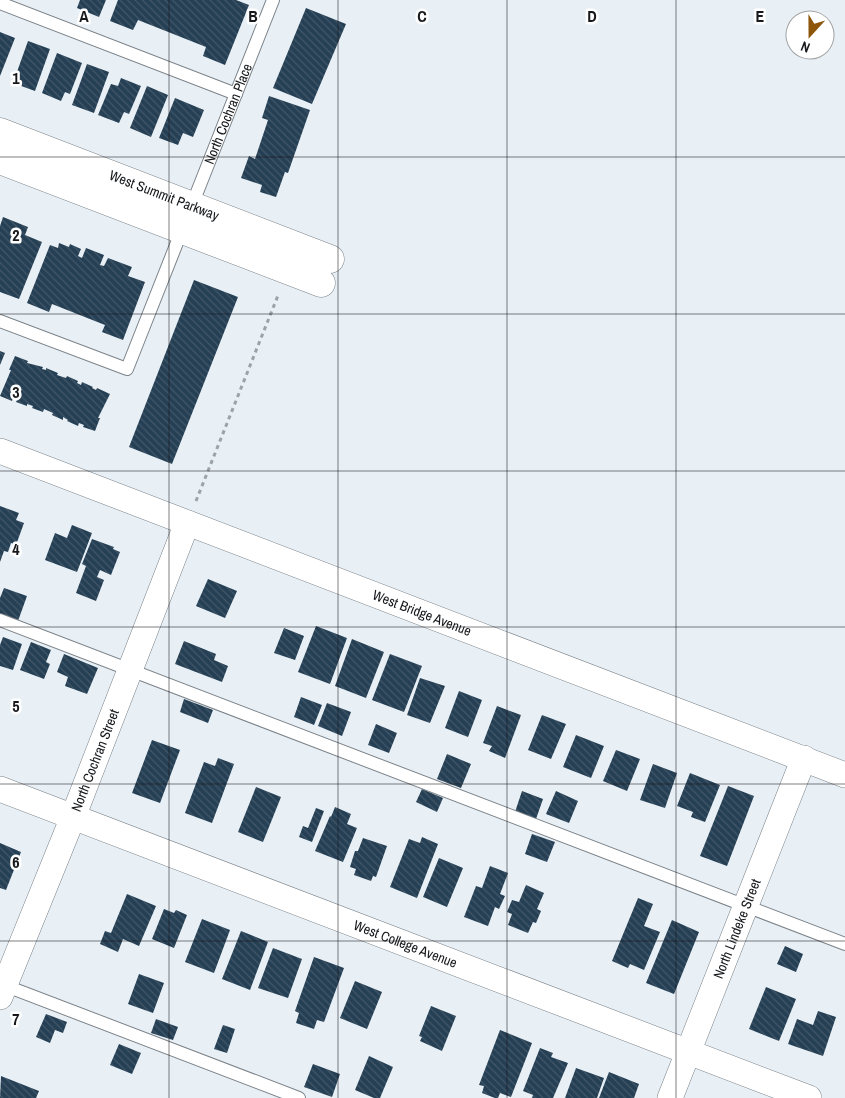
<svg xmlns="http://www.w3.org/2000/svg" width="845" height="1098" font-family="'Archivo Narrow',sans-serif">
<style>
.building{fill:url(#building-back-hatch)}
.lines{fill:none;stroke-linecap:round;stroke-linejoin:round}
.lane-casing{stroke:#7c8389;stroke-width:14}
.street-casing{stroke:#7c8389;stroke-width:26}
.secondary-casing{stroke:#7c8389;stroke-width:29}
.path{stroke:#9ca2a7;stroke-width:3;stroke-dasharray:4 4;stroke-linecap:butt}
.lane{stroke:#fff;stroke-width:12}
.street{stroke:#fff;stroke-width:25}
.secondary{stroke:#fff;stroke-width:28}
.grid{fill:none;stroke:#16181b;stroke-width:1;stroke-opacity:0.55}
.labels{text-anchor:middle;stroke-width:5;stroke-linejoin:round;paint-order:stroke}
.street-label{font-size:14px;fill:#16181b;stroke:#fff}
.grid-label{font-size:16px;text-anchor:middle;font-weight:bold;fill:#16181b;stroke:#fff;stroke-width:5;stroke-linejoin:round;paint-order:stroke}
</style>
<defs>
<pattern id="building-back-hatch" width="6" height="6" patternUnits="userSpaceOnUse" patternTransform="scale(1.25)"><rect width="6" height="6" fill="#253f54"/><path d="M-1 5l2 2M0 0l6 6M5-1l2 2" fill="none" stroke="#435869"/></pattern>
</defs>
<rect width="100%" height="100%" fill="#e8f0f6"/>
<path class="building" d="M80,0h26l-7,17 -22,-9z
M118,0h118l13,5 -24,60 -22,-9 3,-9 -68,-27 -5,10 -23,-9z
M306,8l40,16 -34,80 -39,-16z
M0,32l15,6 -15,38z
M28,41l22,8 -15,42 -22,-8z
M57,53l25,10 -12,31 -5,-2 -4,9 -19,-8z
M87,64l22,8 -15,41 -22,-8z
M121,78l20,8 -12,28 -5,-2 -5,11 -21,-8 13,-31 7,2z
M147,86l21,9 -17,42 -21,-9z
M269,96l41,14 -22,63 -3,-1 -9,25 -16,-5 2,-7 -21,-7 8,-22 6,3 13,-39 -6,-2z
M175,98l29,12 -11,27 -10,-4 -5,12 -19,-7z
M3,217l25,10 -3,8 17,7 -23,57 -19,-7v-66z
M59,243l10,4 1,-3 11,5 -3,7 4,2 4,-10 18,7 -4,10 4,1 4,-8 24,9 -4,9 17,6 -22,58 -21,-8 3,-7 -53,-21 -3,8 -22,-9 23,-58 8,3z
M194,280l44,17 -66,167 -43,-17z
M0,351l5,2 -5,12z
M15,356l13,5 -1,2 16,4 -1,2 4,1v-2l12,5 -1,2 9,3 1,-2 11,5 -1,2 4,2 1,-3 11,5 -1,1 4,2 1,-2 13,6 -12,24h2l-5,13 -12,-4 1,-2 -5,-2 -1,3 -11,-5 1,-1 -5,-3v3l-11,-5 1,-2 -9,-4 -1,3 -11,-4 1,-2 -6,-2v2l-11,-4 1,-2 -4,-2 -1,3 -12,-5 11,-26h-2z
M0,506l19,7 -3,7 8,3 -8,22 -5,-2 -3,9 -4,-1 -4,11z
M72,525l20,8 -15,39 -32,-12 10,-27 12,5z
M92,539l22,8 -1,2 7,3 -9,23 -11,-5 -3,7 7,3 -8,21 -20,-8 10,-27 -4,-2z
M208,579l29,12 -12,27 -29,-12z
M4,588l23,8 -9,25 -18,-7v-16z
M316,626l31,12 -17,46 -32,-12z
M284,628l20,8 -9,24 -21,-7z
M3,637l19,7 -9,26 -13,-4v-21z
M352,639l32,13 -18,46 -31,-12z
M184,641l32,13 -2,6 14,6 -6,16 -47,-18z
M31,642l20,8 -5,12 4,2 -6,15 -24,-9z
M64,654l34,14 -11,26 -22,-8 3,-9 -11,-5z
M390,654l32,12 -18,46 -32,-12z
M420,678l25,8 -15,37 -23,-8z
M459,691l23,9 -14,37 -23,-9z
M301,697l21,8 -8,20 -20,-8z
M184,699l29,11 -5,13 -28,-11z
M327,703l24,9 -9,24 -24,-10z
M497,706l24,9 -16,43 -16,-7 3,-5 -9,-3z
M542,715l24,9 -15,35 -23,-9z
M376,724l21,9 -8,20 -21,-8z
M576,735l28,11 -13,32 -28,-11z
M152,740l28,10 -20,53 -28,-10z
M616,750l24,9 -13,32 -24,-10z
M447,754l24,10 -10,24 -24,-9z
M218,758l16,6 -22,59 -27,-10 19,-51 11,4z
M653,764l24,9 -12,35 -25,-8z
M690,773l30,12 -15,37 -14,-5 2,-5 -16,-6z
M728,786l26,10 -27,70 -27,-10z
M256,787l25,10 -18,45 -25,-10z
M422,789l21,9 -6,14 -21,-10z
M522,791l21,8 -7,20 -21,-7z
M556,791l22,10 -9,22 -23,-9z
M335,807l16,7 -4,10 10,4 -14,34 -28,-11 15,-35 1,1z
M316,808l8,3 -12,31 -13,-5 4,-11 5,2z
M532,834l23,8 -8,20 -22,-8z
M422,837l16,7 -21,54 -27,-11 19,-48 11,4z
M363,838l24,8 -11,31 -3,-1 -2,5 -17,-6 2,-6 -6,-2 5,-16h3z
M0,843l21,9 -15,38 -6,-2z
M439,858l24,10 -16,39 -24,-10z
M490,866l18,7 -8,21 5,2 -6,13 -4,-2 -7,19 -24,-9 12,-31 6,2z
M526,885l18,8 -7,16 4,2 -5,12 -3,-1 -5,11 -20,-8 4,-11 -5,-2 5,-12 7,2z
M127,894l29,12 -17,40 -16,-7 -5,13 -18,-8 5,-13 6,2z
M638,898l15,6 -9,22 16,6 -16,38 -14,-6 -2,4 -16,-7z
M164,909l10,4 2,-3 11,5 -13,33 -22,-9z
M202,919l28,11 -16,43 -29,-11z
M672,920l27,12 -25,62 -28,-11z
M241,931l27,11 -18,48 -28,-11z
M785,946l18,8 -7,18 -19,-8z
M273,948l29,11 -14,39 -30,-10z
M314,957l30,11 -20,54 -7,-2 -3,9 -18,-6 3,-10 -4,-2z
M139,974l25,9 -11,30 -25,-9z
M355,981l27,11 -15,37 -27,-11z
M766,987l30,12 -17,42 -30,-12z
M431,1006l25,10 -14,35 -22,-10 2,-4 -3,-1z
M818,1011l18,6 -13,39 -35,-12 9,-25 16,6z
M46,1014l21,8 -4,11 -8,-3 -5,13 -14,-6z
M156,1019l22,8 -5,13 -22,-7z
M223,1025l12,4 -8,24 -13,-4z
M500,1030l32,13 -21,54 -11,-4 -2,5h-3l-13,-5 2,-7 -5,-1z
M119,1044l22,9 -9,21 -22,-9z
M540,1048l13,5 -2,4 17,6 -15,35h-21l1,-3 -10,-4z
M369,1056l24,11 -13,31h-6l-19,-8z
M313,1064l27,10 -8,23 -28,-10z
M576,1068l28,10 -7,20h-32z
M609,1072l30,12 -5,14h-35z
M1,1076l38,15 -3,7h-36z"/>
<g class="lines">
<g class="lane-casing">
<g id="lane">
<path d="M0,3l236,91"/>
<path id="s1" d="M192,205l81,-205"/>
<path d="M0,321l127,48 55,-139"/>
<path d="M0,620l845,324"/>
<path d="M1,984l298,114"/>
</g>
</g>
<g class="street-casing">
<g id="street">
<path id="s2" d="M0,451l845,324"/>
<path id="s3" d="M0,789l809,309"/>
<path id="s4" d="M0,997l73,-180 114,-294"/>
<path id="s5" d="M670,1098l134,-340"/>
</g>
</g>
<g class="secondary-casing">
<g id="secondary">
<path id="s6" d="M0,132l330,127"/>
<path d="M0,160l321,123"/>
</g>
</g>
<path class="path" d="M196,501l83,-208"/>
<use href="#lane" class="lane"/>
<use href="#street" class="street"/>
<use href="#secondary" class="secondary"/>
</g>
<path class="grid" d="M169,0v1098M338,0v1098M507,0v1098M676,0v1098M0,157h845M0,314h845M0,471h845M0,627h845M0,784h845M0,941h845"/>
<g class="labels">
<g class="street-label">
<text dy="5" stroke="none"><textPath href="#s1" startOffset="98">North Cochran Place</textPath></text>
<text dy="5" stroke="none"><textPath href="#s6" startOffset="176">West Summit Parkway</textPath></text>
<text dy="5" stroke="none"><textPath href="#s2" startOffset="452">West Bridge Avenue</textPath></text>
<text dy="5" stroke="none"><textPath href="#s4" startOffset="255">North Cochran Street</textPath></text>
<text dy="5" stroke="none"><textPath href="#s5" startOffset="182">North Lindeke Street</textPath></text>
<text dy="5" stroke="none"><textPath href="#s3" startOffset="434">West College Avenue</textPath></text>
</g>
</g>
<g class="grid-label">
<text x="84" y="22">A</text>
<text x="253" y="22">B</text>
<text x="422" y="22">C</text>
<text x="592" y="22">D</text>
<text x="760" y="22">E</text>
<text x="16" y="84">1</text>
<text x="16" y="241">2</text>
<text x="16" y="398">3</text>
<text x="16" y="555">4</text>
<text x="16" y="712">5</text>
<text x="16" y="868">6</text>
<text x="16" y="1025">7</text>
</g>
<g transform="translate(810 35) rotate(201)"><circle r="24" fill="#ffffff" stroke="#a2a3a4"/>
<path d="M0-4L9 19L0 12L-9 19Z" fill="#8d560b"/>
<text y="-8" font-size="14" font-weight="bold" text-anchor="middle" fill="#16181b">N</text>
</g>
</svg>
